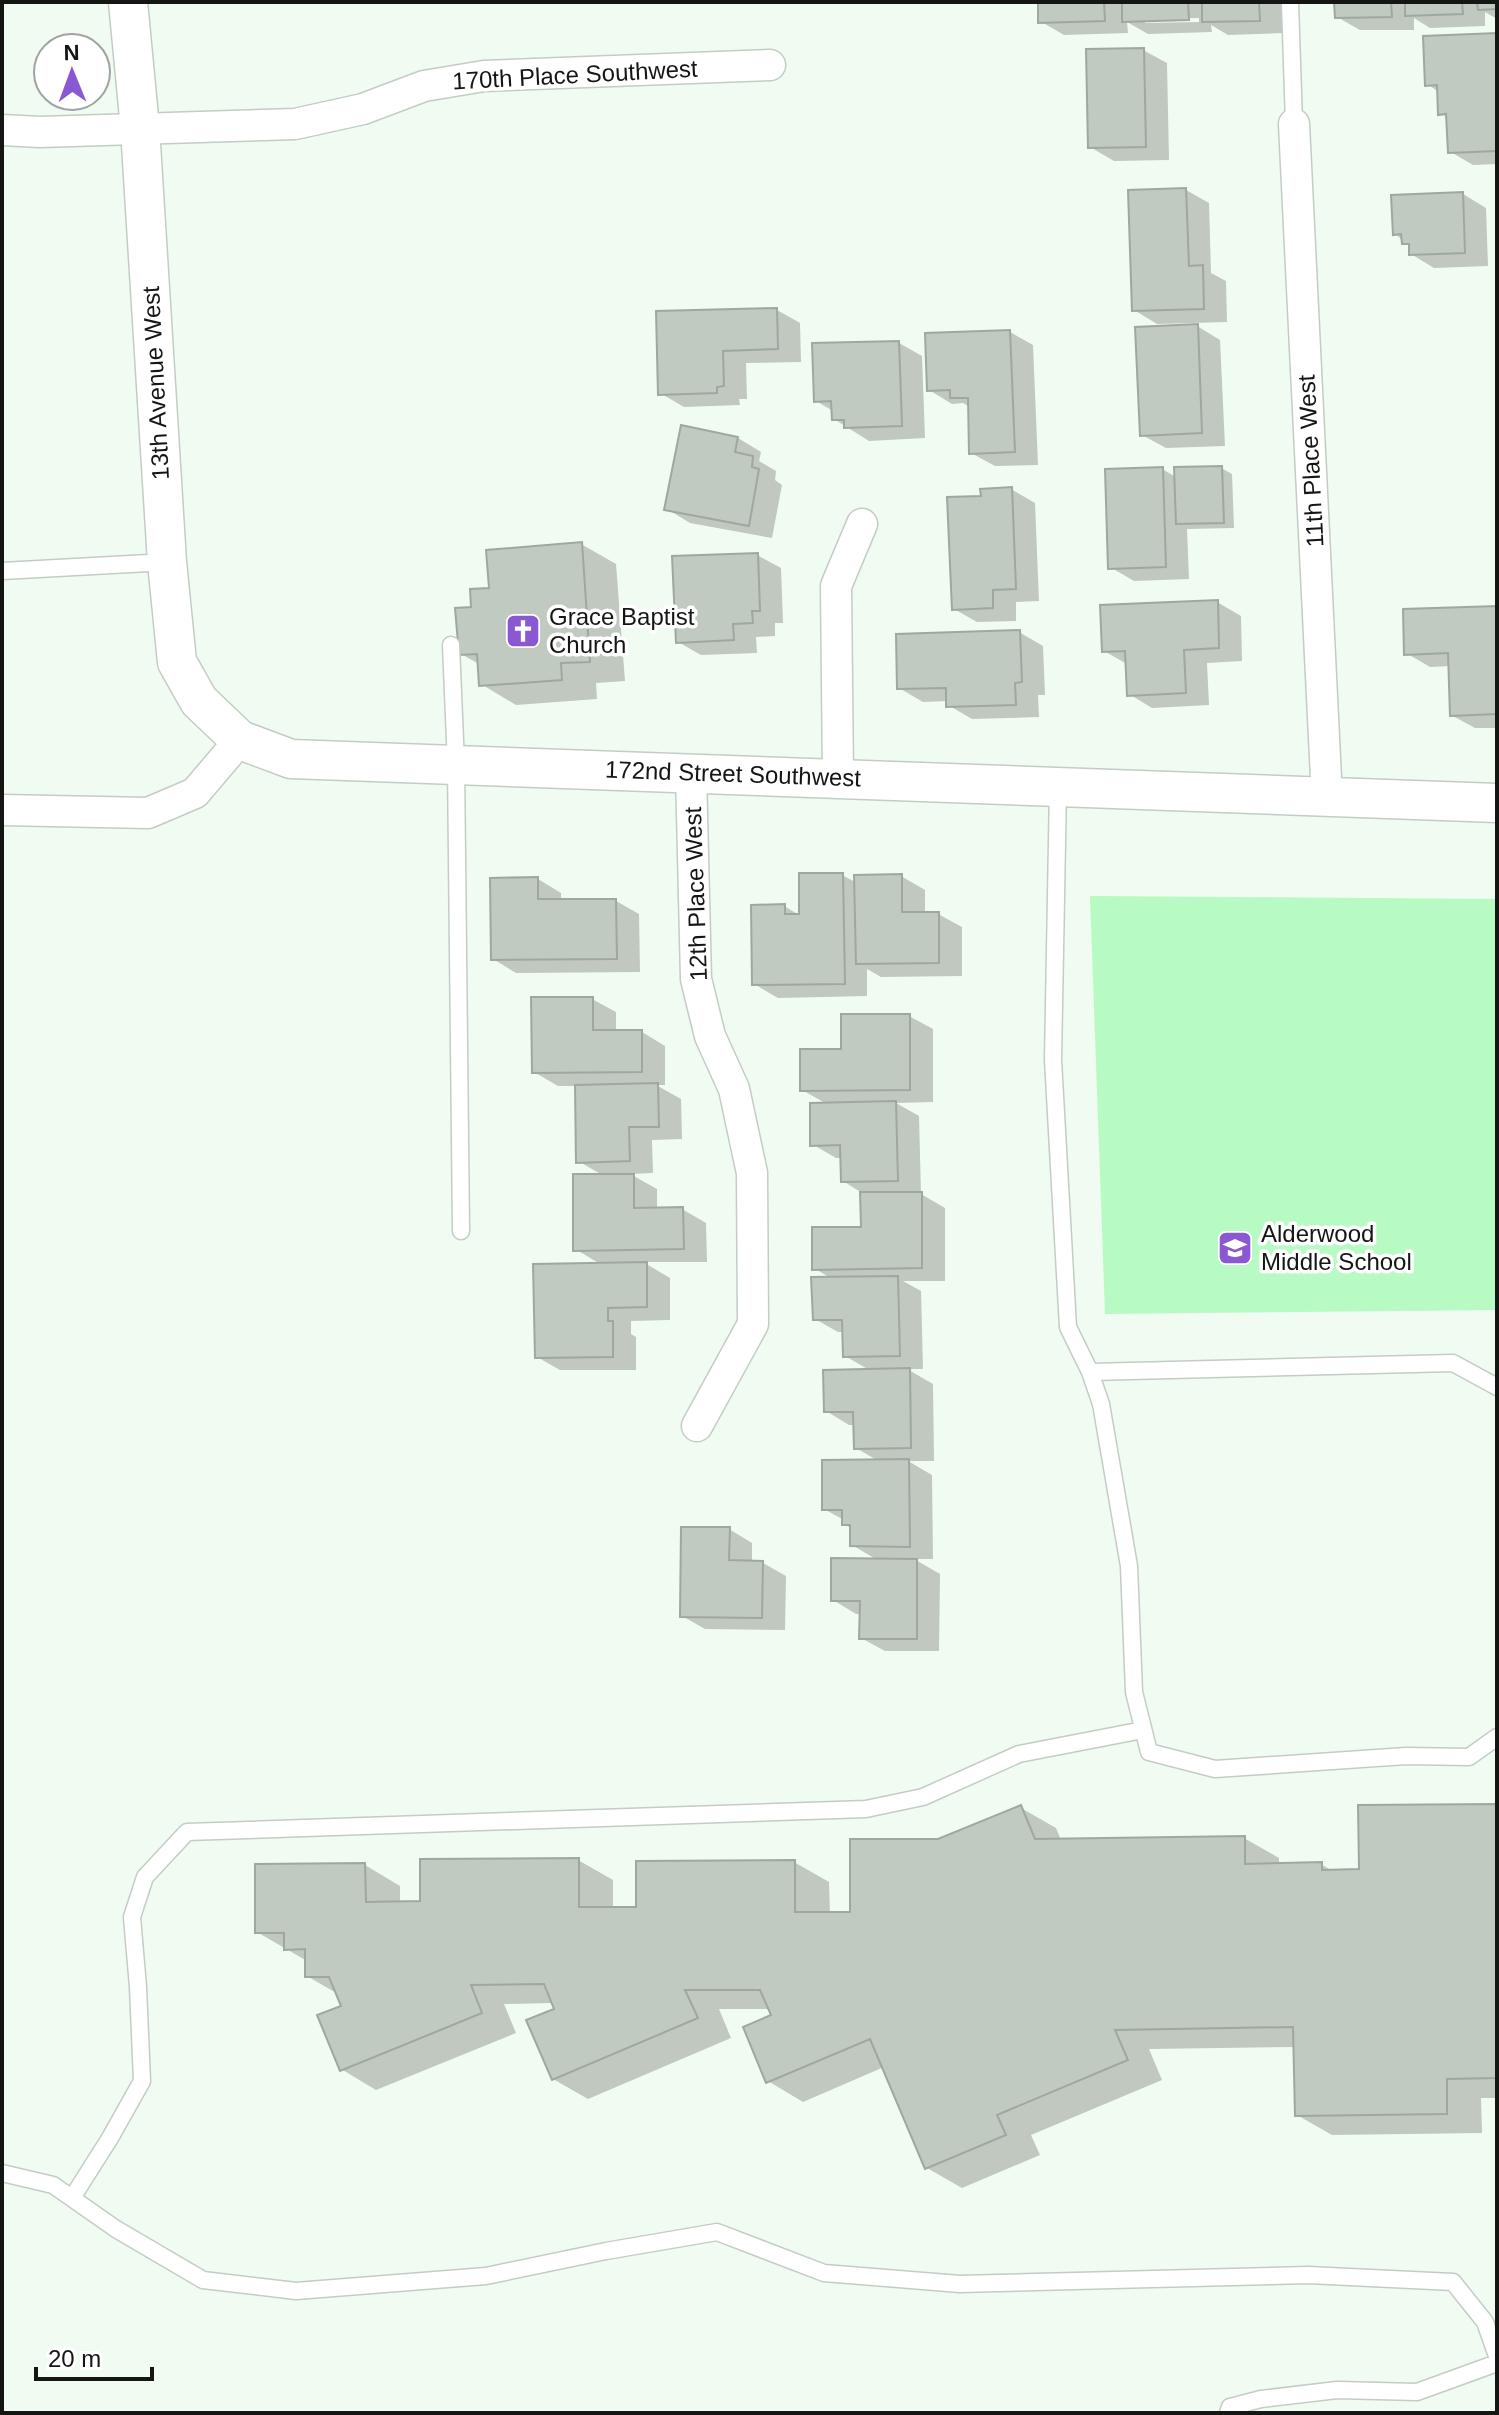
<svg xmlns="http://www.w3.org/2000/svg" width="1499" height="2415" font-family="Helvetica,sans-serif">
<style>
.green{fill:#b7fac3}
.shadow{fill:#0003;fill-rule:evenodd}
.building{fill:#c0cac1;stroke:#9ea8a0;stroke-width:2}
.lines{fill:none;stroke-linecap:round;stroke-linejoin:round}
.service-casing{stroke:#c3cdc4;stroke-width:19}
.minor-casing{stroke:#c3cdc4;stroke-width:33}
.tertiary-casing{stroke:#c3cdc4;stroke-width:41}
.service{stroke:#fff;stroke-width:16}
.minor{stroke:#fff;stroke-width:30}
.tertiary{stroke:#fff;stroke-width:38}
.labels{text-anchor:middle;stroke-width:7;stroke-linejoin:round;paint-order:stroke}
.street-label{font-size:24px;fill:#131613;stroke:#fff}
.poi-label{font-size:24px;fill:#131613;stroke:#fff;text-anchor:start}
</style>
<rect width="100%" height="100%" fill="#f0fbf1"/>
<path class="green" d="M1090,896l407,3v411l-392,4z"/>
<path class="shadow" d="M1040,2h242l1,31 -55,2 -17,-10 1,7 -64,2 -21,-12 1,11 -64,2 -24,-14zM1199,18v4l-54,1v-4z
M1336,2h161v17l-12,-7v14l-55,2 -16,-10v12h-54l-23,-13z
M1497,35v129l-24,1 -24,-14v-33l-9,-5 -1,-21 -12,-8z
M1143,50l24,13 2,97 -55,1 -24,-14z
M1186,190l23,13 2,70 15,8 1,41 -70,2 -23,-14z
M1463,194l23,14 2,58 -54,2 -23,-14v-7l-16,-13z
M777,310l23,13 1,39 -55,1 1,36h-8l1,6 -56,2 -24,-14z
M1197,326l23,14 5,106 -59,2 -24,-13z
M1010,332l23,13 5,120 -43,1 -24,-13 -1,-46 -7,-4 -11,1 -23,-14z
M899,343l23,13 3,82 -56,3 -35,-22 -1,-8 -17,-10z
M738,438l23,14 -2,9 17,10 -1,9 7,5 -10,53 -82,-15 -23,-14z
M1221,468l11,6 2,54 -47,1 2,50 -55,2 -24,-14 52,-98 14,8z
M1011,489l24,14 4,98 -23,1v19l-39,1 -23,-13 29,-111z
M581,544l35,20 9,117 -29,2 1,16 -81,6 -35,-21 -2,-20 -18,-10 12,-45z
M757,555l24,13 2,55h-8v13l-19,1 1,16 -56,2 -23,-13z
M1217,602l24,14 1,45 -35,2 2,42 -57,3 -23,-14 -2,-30 -23,-13z
M1497,608v120h-22l-24,-13 -1,-49 -20,1 -24,-14z
M1019,632l24,14 2,49h-7l1,22 -67,2 -24,-14v-4l-25,1 -24,-14z
M842,875l15,8 44,-7 24,14v24h13l24,13v49l-81,1 -14,-8v27l-89,2 -24,-14 30,-78 17,10z
M538,879l23,14v8h55l23,13 1,58 -124,1 -23,-14z
M592,999l24,13v20h26l23,14v39h-9l25,14 1,40 -30,1 1,33 -23,1 27,15v21l25,-1 24,14 1,39h-64l27,16v42l-39,1v13l5,3v33h-76l-23,-13 65,-92 -27,-16 29,-73 -26,-15 -1,-75h-19l-24,-14z
M909,1016l24,13v73l-37,1 23,13 2,78 24,14v73h-42l18,10 2,78h-16l26,15 1,77h-26l24,14 1,84h-19l26,15 -1,77h-54l-24,-13 1,-24h-6l-23,-14 46,-39 -27,-16v-16l-8,-5v-4l-20,-11 56,-47 -24,-14v-23h-7l-23,-14 45,-40 -26,-15 -1,-24h-6l-23,-13 17,-40 -18,-11 49,-39 -1,-36 -19,-12 -1,-23h-6l-24,-14 15,-40 -25,-14 41,-39z
M729,1529l23,14v20h11l23,13 -1,54 -80,-1 -23,-13z
M1497,1806v292h-16l1,35 -150,2 -35,-20 -1,-68 -147,2 13,31 -131,55 9,20 -78,33 -35,-20 -43,-101 -81,35 -35,-21 5,-64 -3,-8h-51l12,29 -143,61 -35,-20 4,-69 -3,-7 -50,1 12,29 -140,57 -35,-21 2,-62 -5,-13 -31,-18v-15l-50,-29 108,-67 35,21v17h22l156,-43 35,20v29h25l156,-47 35,20 1,32h22l86,-73 83,-33 35,20 5,12 183,-2 35,20v7l42,-1 13,8 27,-1z"/>
<path class="building" d="M1038,2h66l1,19 -67,2z
M1122,2h66l1,18 -67,2z
M1202,2h57l1,19 -58,1z
M1334,2h57l1,15 -57,1z
M1405,2h57l1,12 -58,2z
M1477,2h20v7l-19,1z
M1497,33v118l-49,2 -2,-39 -8,1 -1,-30 -12,1 -2,-50z
M1144,48l2,99 -58,1 -2,-99z
M1186,188l3,78 14,-1 1,44 -72,2 -4,-121z
M1463,192l2,61 -56,2v-11h-7l-1,-10 -8,1 -2,-40z
M777,308l1,41 -55,2 1,35 -7,1v6l-59,2 -2,-84z
M1198,324l4,109 -62,3 -5,-109z
M1010,330l5,122 -46,2 -1,-56h-18v-8l-23,1 -2,-58z
M899,341l3,85 -58,2v-8h-12l-1,-19 -17,1 -2,-59z
M681,425l57,12 -3,15 18,4 -1,11 7,2 -10,57 -85,-16z
M1222,466l2,57 -48,1 -2,-57z
M1163,467l3,100 -58,2 -3,-100z
M1012,487l4,102 -23,1v18l-41,2 -5,-113 34,-1 -1,-7z
M582,542l8,120 -29,1 1,17 -83,6 -2,-32 -18,1 -4,-47 16,-1 -1,-18 19,-1 -3,-38z
M758,553l2,58h-8l1,12 -20,1 1,16 -58,3 -4,-87z
M1218,600l1,48 -35,2 2,43 -59,3 -2,-45 -23,1 -2,-47z
M1497,606v108l-47,2 -2,-63 -44,2 -1,-46z
M1020,630l2,52 -7,1 1,22 -70,2v-19l-49,1 -1,-55z
M799,873h44l2,111 -93,1 -1,-80 34,-1v10h14z
M902,874v38h37v51l-83,1 -2,-89z
M538,877v22h78l1,60 -126,1 -1,-82z
M531,997h62v33h49v42l-110,1z
M841,1014h69v76l-110,1v-42h41z
M658,1083l1,44h-30l1,34 -54,2 -1,-78z
M896,1101l2,80 -57,1 -1,-37 -30,1v-43z
M573,1174h61v34l49,-1 1,42 -111,2z
M860,1192h62v76l-110,2v-43h49z
M647,1262v45l-39,1v13h5v36l-78,1 -2,-94z
M898,1276l2,80 -57,1 -1,-37h-29l-2,-43z
M910,1368l1,80 -57,1 -1,-37h-29l-1,-42z
M909,1459l1,88 -60,-1v-21h-8v-15h-20v-50z
M681,1527h49l-1,33 34,1 -1,57 -82,-1z
M831,1558l86,1v80h-58l1,-38h-29z
M1497,1804v274l-50,1v35l-152,2 -2,-89 -178,3 13,30 -131,55 9,20 -81,34 -55,-130 -104,44 -23,-56 28,-12 -11,-25h-75l13,28 -146,62 -26,-60 28,-11 -10,-25 -73,1 11,28 -142,58 -23,-56 24,-9 -12,-29h-24v-28l-21,1v-17h-29v-69l110,-1 1,39 54,-1v-42l159,-1v49h57v-46l159,-1v52h55v-73h88l83,-34 14,34 210,-3v28l77,-2v8l37,-1 -1,-64z"/>
<g class="lines">
<g class="service-casing">
<path id="service" d="M1290,2l4,122
M2,571l165,-9
M451,645l5,119 5,467
M1058,787l-5,273 15,267 22,45 11,32 28,162 5,126 15,60 66,17 191,-13 63,1 28,-20
M1090,1372l363,-9 44,24
M2,2173l51,12 63,44 87,51 93,11 190,-15 120,-25 111,-19 107,41 136,11 348,-9 145,7 32,40 12,34
M72,2198l38,-60 32,-57 -4,-94 -6,-70 13,-40 42,-45 679,-23 57,-12 96,-43 124,-24
M1228,2413l2,-6 31,-8 76,-9 80,2 80,-29"/>
</g>
<g class="minor-casing">
<path id="minor" d="M1294,124l33,675
M2,130l38,2 255,-8 68,-15 61,-23 60,-10 286,-11
M691,772l5,207 14,57 24,53 18,84 1,151 -56,102
M838,778l-2,-192 26,-62
M2,810l146,3 47,-20 45,-53"/>
</g>
<g class="tertiary-casing">
<path id="tertiary" d="M128,2l12,126 27,434 10,100 22,39 41,39 51,19 1206,44"/>
</g>
<use href="#service" class="service"/>
<use href="#minor" class="minor"/>
<use href="#tertiary" class="tertiary"/>
</g>
<defs>
<g id="church-square" transform="scale(1.8)"><rect x="-9" y="-9" width="18" height="18" rx="4" fill="#8a58d1" stroke="#fff"/><path d="M-1.2-6h2.4v3.5h3.3v2.4h-3.3V6h-2.4V-.1h-3.3v-2.4h3.3Z" fill="#fff"/></g>
<g id="school-square" transform="scale(1.8)"><rect x="-9" y="-9" width="18" height="18" rx="4" fill="#8a58d1" stroke="#fff"/><path d="M0-5L7-2L0 1L-7-2ZM-4 1L0 2.5L4 1V4Q0 6-4 4Z" fill="#fff"/></g>
</defs>
<g fill-rule="evenodd">
<use href="#church-square" x="523" y="631"/>
<use href="#school-square" x="1235" y="1248"/>
</g>
<g class="labels">
<g class="street-label">
<text transform="translate(575 75) rotate(-3)" y="8">170th Place Southwest</text>
<text transform="translate(156 383) rotate(-93)" y="8">13th Avenue West</text>
<text transform="translate(1311 461) rotate(-93)" y="8">11th Place West</text>
<text transform="translate(733 774) rotate(2)" y="8">172nd Street Southwest</text>
<text transform="translate(696 894) rotate(-92)" y="8">12th Place West</text>
</g>
<g class="poi-label">
<text x="549" y="625">Grace Baptist<tspan x="549" dy="28">Church</tspan></text>
<text x="1261" y="1242">Alderwood<tspan x="1261" dy="28">Middle School</tspan></text>
</g>
</g>
<rect width="1499" height="2415" fill="none" stroke="#131613" stroke-width="8"/>
<g transform="translate(72 72) rotate(359)"><circle r="38" fill="#ffffff" stroke="#a1a2a1" stroke-width="2"/>
<path d="M0-6L14 30L0 20L-14 30Z" fill="#8a58d1"/>
<text y="-12" font-size="22" font-weight="bold" text-anchor="middle" fill="#131613">N</text>
</g>
<path d="M36 2367v12h116v-12" fill="none" stroke="#131613" stroke-width="4"/>
<text x="48" y="2367" font-size="24" fill="#131613" stroke="#ffffff" stroke-width="6" paint-order="stroke">20 m</text>
</svg>
